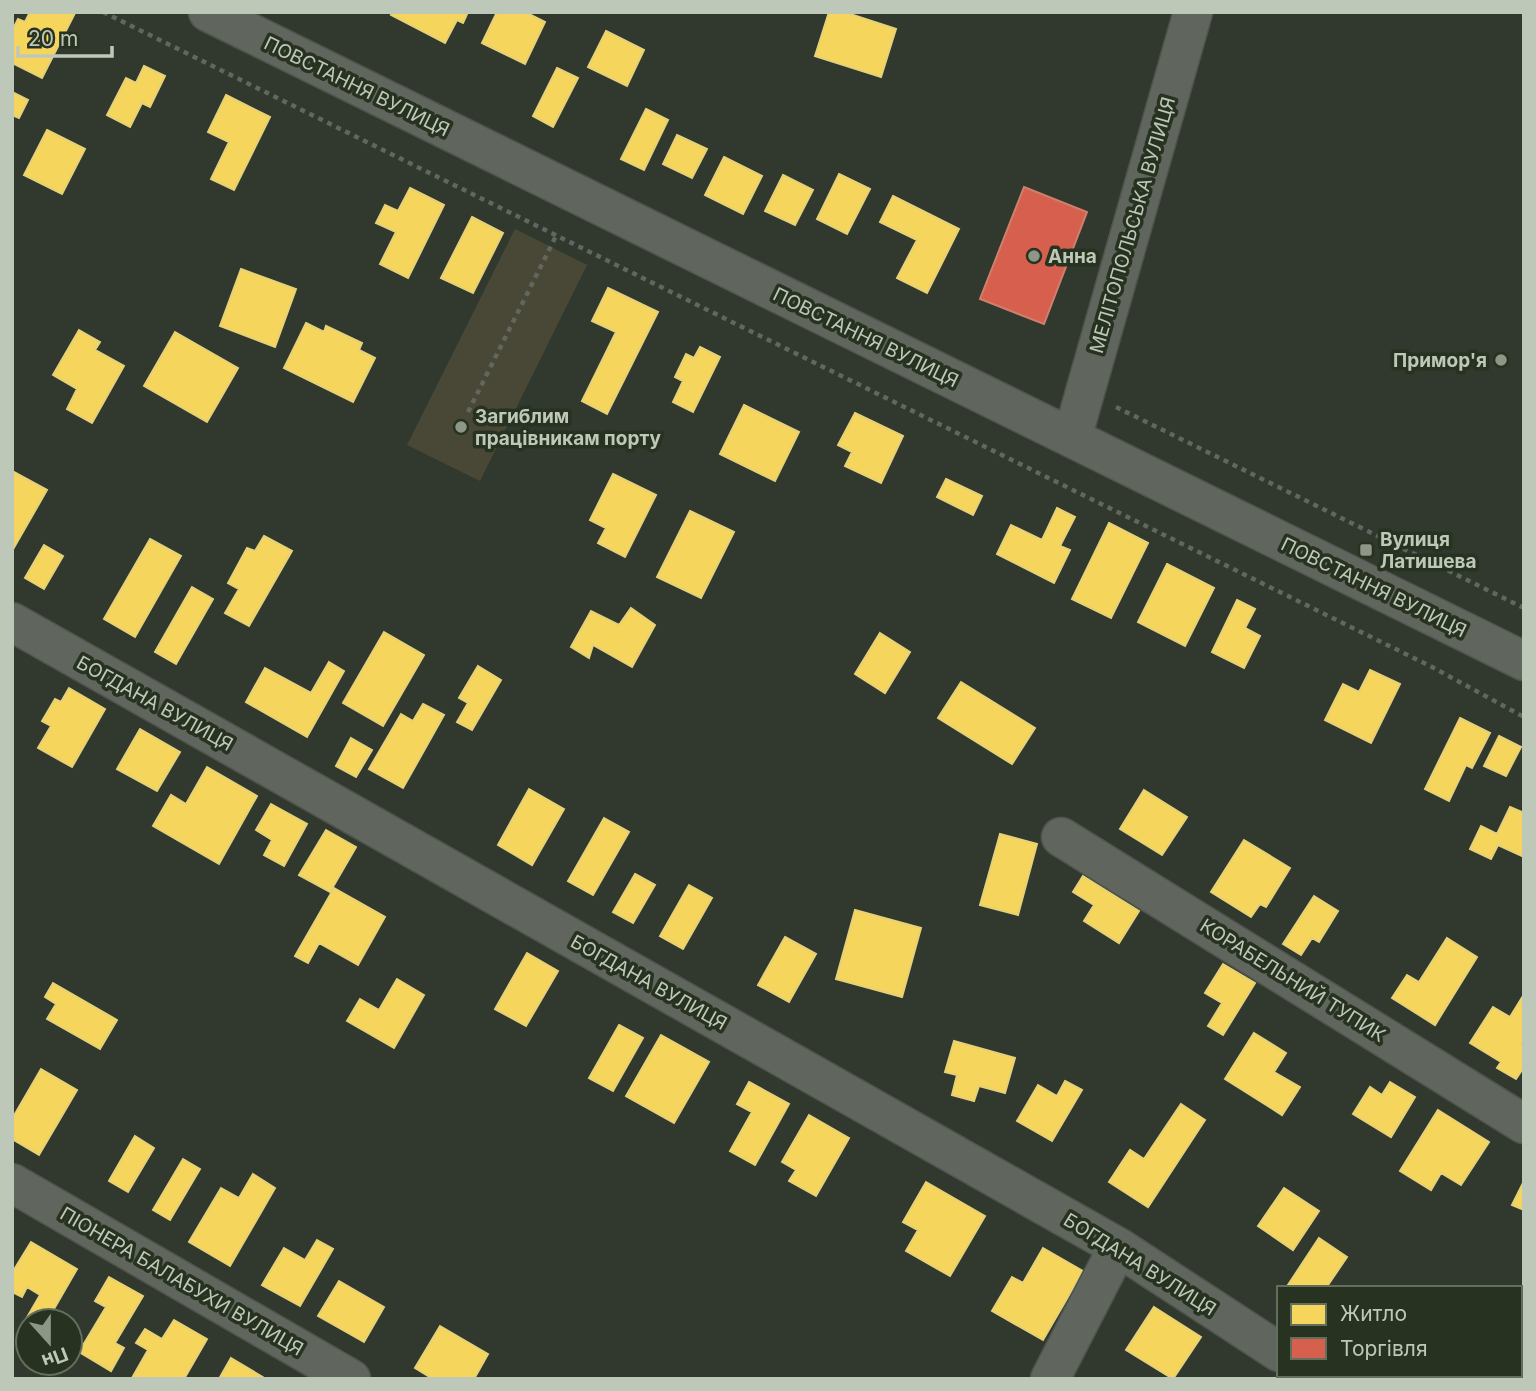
<svg xmlns="http://www.w3.org/2000/svg" width="1536" height="1391" font-family="Inter,sans-serif">
<style>
.green{fill:#494837}
.homes{fill:#f6d55c;stroke:#e5d178;stroke-width:2}
.shops{fill:#d6604d;stroke:#cf7f6d;stroke-width:2}
.lines{fill:none;stroke-linecap:round;stroke-linejoin:round}
.minor-casing{stroke:#4e534b;stroke-width:41}
.path{stroke:#61665e;stroke-width:4.5;stroke-dasharray:5 5;stroke-linecap:butt}
.minor{stroke:#60665d;stroke-width:38}
.poi-dot{fill:#8d9687;stroke:#273221;stroke-width:2.5}
.labels{text-anchor:middle;stroke-width:7;stroke-linejoin:round;paint-order:stroke}
.street-label{font-size:19px;fill:#bec8b8;stroke:#273221}
.poi-label{font-size:19px;font-weight:bold;fill:#bec8b8;stroke:#273221;text-anchor:start}
</style>
<rect width="100%" height="100%" fill="#31382d"/>
<path class="green" d="M515,229l72,36 -107,216 -73,-36z"/>
<path class="homes" d="M30,12l45,1 -33,65 -30,-15v-32l6,-12 7,3z
M393,12h75l-5,11 -6,-3 -12,23 -54,-28z
M497,12h28l20,10 -20,42 -43,-21z
M829,12h15l52,17 -15,48 -66,-21z
M606,31l38,19 -17,36 -39,-19z
M144,66l21,10 -15,31 -8,-4 -12,24 -23,-12 19,-37 10,5z
M557,68l21,10 -25,49 -20,-11z
M12,92l16,8 -9,18 -7,-3z
M226,95l44,22 -36,73 -23,-11 18,-37 -21,-10z
M646,109l22,11 -24,50 -23,-11z
M47,130l38,19 -23,45 -38,-19z
M677,135l30,14 -15,29 -29,-14z
M724,157l38,19 -19,38 -38,-19z
M839,174l31,15 -23,45 -30,-15z
M783,175l30,15 -18,35 -30,-14z
M410,188l34,17 -36,73 -28,-14 16,-32 -20,-9 9,-18 13,6z
M893,196l66,33 -32,64 -30,-15 20,-38 -37,-18z
M472,217l31,16 -30,60 -32,-15z
M241,269l55,20 -21,58 -55,-21z
M608,288l50,24 -51,102 -25,-13 34,-69 -24,-11z
M306,323l18,9 2,-6 36,17 -3,7 16,8 -22,44 -69,-34z
M79,330l21,12 -5,8 29,16 -32,57 -25,-14 10,-20 -24,-14z
M175,332l63,36 -31,54 -63,-36z
M700,347l20,10 -27,55 -20,-10 10,-21 -8,-4 11,-23 8,4z
M744,405l55,27 -24,49 -55,-27z
M855,413l48,23 -22,47 -36,-17 7,-14 -14,-7z
M12,471l35,19 -35,61z
M613,474l43,21 -31,62 -27,-14 8,-15 -16,-8z
M946,479l36,17 -9,19 -36,-18z
M1057,508l18,9 -15,29 10,4 -16,33 -57,-29 14,-29 31,15z
M690,511l44,21 -33,66 -44,-21z
M1109,523l39,20 -37,75 -39,-19z
M264,536l28,15 -43,75 -24,-13 14,-24 -11,-6 19,-35 8,3z
M150,539l31,17 -46,81 -31,-18z
M44,545l19,11 -19,33 -19,-11z
M1167,564l47,24 -29,58 -47,-24z
M192,587l21,12 -37,65 -21,-12z
M1237,600l18,9 -10,19 15,8 -16,32 -32,-16z
M631,608l24,17 -23,42 -39,-22 -4,13 -18,-11 20,-36 28,14z
M384,632l40,23 -41,71 -40,-23z
M880,633l30,19 -25,41 -30,-19z
M329,662l15,9 -37,66 -61,-35 19,-34 46,25z
M478,666l23,14 -29,50 -15,-8 11,-19 -9,-5z
M1370,670l30,14 -29,59 -46,-23 18,-36 16,8z
M961,682l74,46 -23,36 -74,-46z
M69,688l36,21 -33,58 -34,-19 13,-22 -9,-5 13,-22 6,3z
M423,704l21,11 -41,73 -34,-19 32,-55 12,7z
M1460,718l30,15 -18,35 -6,-3 -17,36 -24,-12z
M140,729l40,23 -23,39 -40,-22z
M1499,736l22,11 -15,29 -22,-10z
M351,738l21,12 -16,27 -20,-11z
M207,767l50,29 -38,68 -66,-38 18,-31 15,9z
M529,789l35,20 -32,56 -34,-20z
M1144,790l43,27 -25,38 -42,-26z
M271,804l36,20 -23,42 -20,-11 8,-15 -16,-10z
M1510,807l14,6v44l-26,-12 -7,14 -21,-10 11,-23 16,8z
M604,818l25,14 -36,63 -25,-14z
M326,830l30,17 -26,45 -31,-17z
M1000,834l37,10 -19,71 -38,-10z
M1244,840l46,28 -24,39 -6,-3 -9,13 -40,-25z
M635,874l20,11 -22,38 -20,-11z
M1083,876l56,35 -20,32 -35,-22 10,-16 -21,-13z
M689,885l23,13 -29,51 -23,-13z
M334,888l51,29 -27,48 -39,-22 -11,20 -13,-7z
M1314,896l24,15 -19,31 -7,-4 -11,17 -18,-11z
M855,910l66,18 -19,69 -66,-18z
M785,937l31,17 -27,48 -31,-17z
M1447,938l30,19 -42,68 -43,-27 15,-23 12,7z
M527,953l31,18 -32,55 -31,-17z
M1223,964l32,19 -32,52 -15,-9 14,-23 -17,-10z
M397,979l27,16 -30,53 -47,-27 13,-22 19,11z
M53,983l64,37 -17,29 -53,-30 9,-15 -11,-7z
M1523,996l1,44 -3,4 3,1v22l-8,12 -19,-11 4,-6 -31,-19 23,-36 17,10z
M619,1025l24,13 -30,53 -24,-13z
M1254,1033l32,20 -12,19 26,15 -18,28 -57,-36z
M661,1035l48,27 -35,61 -48,-27z
M954,1041l61,17 -10,35 -26,-7 -5,15 -22,-6 5,-20 -12,-3z
M41,1069l36,21 -38,65 -27,-16v-20z
M1065,1081l17,9 -30,51 -35,-20 21,-36 19,11z
M749,1082l40,22 -34,61 -25,-14 22,-39 -15,-8z
M1390,1082l25,15 -24,40 -38,-23 17,-27 12,8z
M1181,1104l24,16 -57,87 -39,-25 21,-32 14,9z
M1438,1110l51,32 -28,43 -20,-12 -10,17 -31,-19z
M809,1115l40,23 -33,58 -27,-15 7,-11 -14,-8z
M135,1136l19,12 -26,44 -19,-11z
M183,1159l17,10 -30,51 -17,-10z
M253,1174l22,14 -45,78 -41,-24 32,-54 18,10z
M1524,1181v29l-12,-5z
M926,1182l59,34 -35,60 -44,-25 12,-21 -15,-8z
M1284,1188l35,23 -26,39 -35,-24z
M1319,1238l28,19 -21,31h-40z
M317,1240l16,9 -33,57 -38,-21 22,-37 21,12z
M31,1242l46,27 -30,52h-19v2l-3,-2 15,-26 -13,-8 -5,10 -10,-5v-19z
M1043,1248l40,23 -40,69 -51,-29 20,-34 11,6z
M109,1277l34,19 -28,47 9,5 -13,23 -32,-19 27,-45 -11,-6z
M339,1281l45,26 -20,35 -46,-26z
M1154,1307l47,30 -28,42 -47,-29z
M174,1320l33,19 -23,40 -52,-1 16,-28 -12,-7 9,-14 17,10z
M440,1326l48,28 -14,25h-41l-18,-11z
M231,1358l35,21h-47z
M1430,1375h47l-2,4h-46z"/>
<path class="shops" d="M1024,187l63,25 -43,112 -64,-25z"/>
<g class="lines">
<g class="minor-casing">
<path id="minor" d="M208,12l1316,649
M1072,438l121,-426
M12,622l1106,625 161,105
M1061,837l463,287
M12,1183l339,196
M1314,1375l5,4
M1050,1379l68,-132"/>
</g>
<path class="path" d="M103,12l1329,655 92,50
M1116,407l408,201
M468,412l88,-176"/>
<use href="#minor" class="minor"/>
</g>
<g class="poi-dot">
<circle cx="1034" cy="256" r="7"/>
<circle cx="1501" cy="360" r="7"/>
<circle cx="461" cy="427" r="7"/>
<rect x="1359" y="543" width="14" height="14" rx="3.5"/>
</g>
<g class="labels">
<g class="street-label">
<text transform="translate(357 86) rotate(26)" y="7">ПОВСТАННЯ ВУЛИЦЯ</text>
<text transform="translate(1132 225) rotate(-74)" y="7">МЕЛІТОПОЛЬСЬКА ВУЛИЦЯ</text>
<text transform="translate(866 337) rotate(26)" y="7">ПОВСТАННЯ ВУЛИЦЯ</text>
<text transform="translate(1374 587) rotate(26)" y="7">ПОВСТАННЯ ВУЛИЦЯ</text>
<text transform="translate(155 703) rotate(29)" y="7">БОГДАНА ВУЛИЦЯ</text>
<text transform="translate(1293 980) rotate(32)" y="7">КОРАБЕЛЬНИЙ ТУПИК</text>
<text transform="translate(649 982) rotate(29)" y="7">БОГДАНА ВУЛИЦЯ</text>
<text transform="translate(1140 1264) rotate(32)" y="7">БОГДАНА ВУЛИЦЯ</text>
<text transform="translate(182 1281) rotate(30)" y="7">ПІОНЕРА БАЛАБУХИ ВУЛИЦЯ</text>
</g>
<g class="poi-label">
<text x="1048" y="263">Анна</text>
<text x="1487" y="367" text-anchor="end">Примор'я</text>
<text x="475" y="423">Загиблим<tspan x="475" dy="22">працівникам порту</tspan></text>
<text x="1380" y="546">Вулиця<tspan x="1380" dy="22">Латишева</tspan></text>
</g>
</g>
<rect width="1536" height="1391" fill="none" stroke="#bec8b8" stroke-width="28"/>
<rect x="1277" y="1286" width="245" height="91" fill="#273221" stroke="#636e5d" stroke-width="2"/>
<rect x="1291" y="1304" width="35" height="21" fill="#f6d55c" stroke="#636e5d" stroke-width="2"/>
<text x="1340" y="1321" font-size="21" fill="#bec8b8">Житло</text>
<rect x="1291" y="1338" width="35" height="21" fill="#d6604d" stroke="#636e5d" stroke-width="2"/>
<text x="1340" y="1356" font-size="21" fill="#bec8b8">Торгівля</text>
<g transform="translate(49 1342) rotate(159)"><circle r="33" fill="#273221" stroke="#636e5d" stroke-width="2"/>
<path d="M0-5L12 26L0 18L-12 26Z" fill="#8d9687"/>
<text y="-10" font-size="19" font-weight="bold" text-anchor="middle" fill="#bec8b8">Пн</text>
</g>
<path d="M18 46v10h94v-10" fill="none" stroke="#bec8b8" stroke-width="3.5"/>
<text x="28" y="46" font-size="21" fill="#bec8b8" stroke="#273221" stroke-width="5" paint-order="stroke">20 m</text>
</svg>
